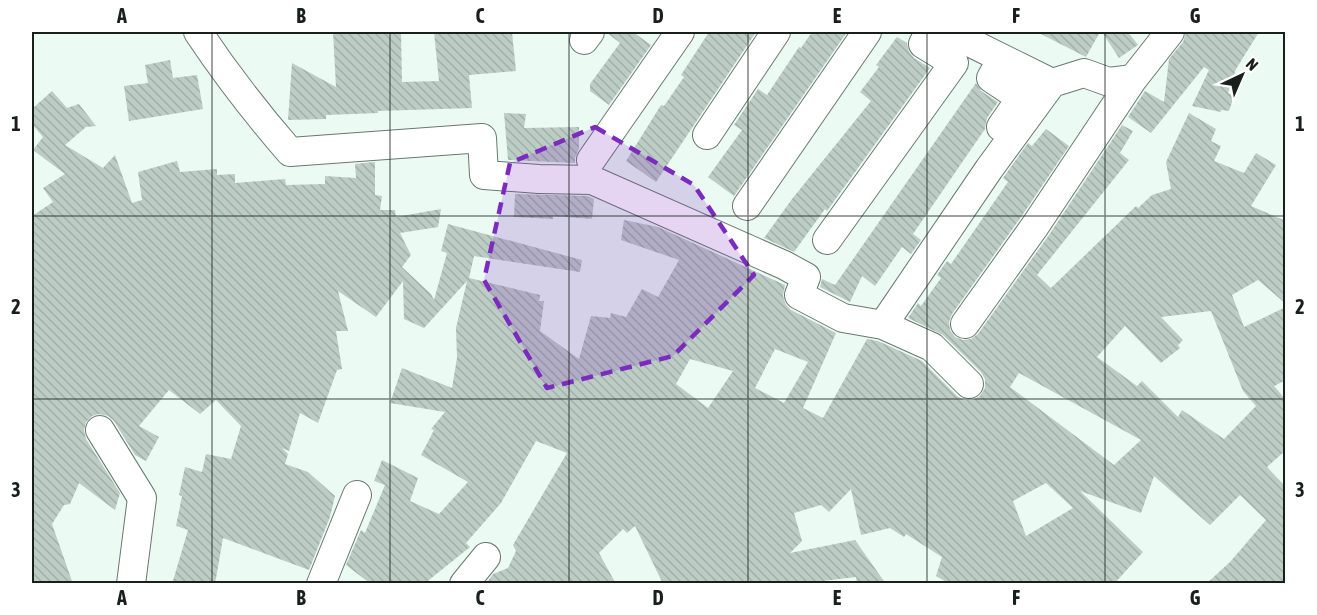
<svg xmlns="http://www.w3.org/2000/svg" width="1317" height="615" font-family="'Asap Condensed',sans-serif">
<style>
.building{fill:url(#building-back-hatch);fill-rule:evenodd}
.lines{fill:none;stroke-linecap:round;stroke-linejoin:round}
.minor-casing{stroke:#6a7872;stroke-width:30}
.minor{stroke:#fff;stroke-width:28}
.marked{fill:#7b2cbf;fill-opacity:0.2;stroke:#7b2cbf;stroke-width:4.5;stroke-dasharray:12 8;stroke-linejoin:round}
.grid{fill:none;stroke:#191f1d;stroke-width:1.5;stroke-opacity:0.55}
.neatline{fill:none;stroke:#191f1d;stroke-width:2}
.grid-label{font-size:20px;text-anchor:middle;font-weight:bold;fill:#191f1d}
</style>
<defs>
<pattern id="building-back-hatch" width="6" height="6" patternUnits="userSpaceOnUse" patternTransform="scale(1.5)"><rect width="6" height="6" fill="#bdcdc6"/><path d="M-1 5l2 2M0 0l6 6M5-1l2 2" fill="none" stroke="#a2b0aa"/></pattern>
</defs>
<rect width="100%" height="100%" fill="#ebfbf4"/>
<path class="building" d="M333,32h68l1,50 37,-1 -5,-49h78l4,39 -47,4 3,33 -94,3v2l-52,2v4l-38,1 4,-57 44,24z
M606,32h27l18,13 -42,60 -19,-14v-7l30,-41z
M709,32h47l-100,150 -30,-21 35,-56 3,1 20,-29 -3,-2z
M812,32h35l-113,164 -26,-19 34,-47 -8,-5 24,-36 9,6 32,-48 2,1z
M1037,32h63l-14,25z
M1102,32h26l10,13 -19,13z
M1186,32h73l-23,37 -8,24 6,3 -5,15 -8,-1v2l-29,-6 17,-36 -5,-3 -53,66 -23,-16 17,-26 19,11 5,-43 14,-17z
M897,37l10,6 2,9 5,6 16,10 -103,143 -2,-2 -31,43 -30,-14 28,-39 79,-98 -11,-9 19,-25 -3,-2z
M170,60l3,18 24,-3 6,34 -74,12 -5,-35 24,-3 -3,-18z
M976,83l5,8 17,11 -11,16 -2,11 -72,105 8,6 -10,14 -9,-7 -27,39 -13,-10 -12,26 -30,-15 2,-8 13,6z
M52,91l15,17 12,-4 17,22 -10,1 -21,18 38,23 12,-13 17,48 10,-3 -4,-28 39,-11 3,11 37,-3v6l18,-1v9l50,-4 1,6 39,-1v-8l31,2 -1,-14 20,-2v33l7,1 -2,14h15l1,7 45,-8 -3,18 -38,6 11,22 -9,12 29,27 3,6 13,-47 -6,-2 7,-27 134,36 -2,12 -106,-16 -5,22 71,17 -1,6h5l-4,30 39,28 12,-43 19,2 1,-5 15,4 16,-28 16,8 21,-37 -58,-20 3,-20 34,7 127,58 -2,11 3,9 5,5 45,23 -33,75 20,10 44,-79 11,2 44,20 35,35 7,4h9l7,-4 5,-8v-9l-4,-7 -38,-37 -35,-17 10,-15 3,3 20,-28 -4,-3 10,-14 4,3 57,-82 -5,-4 25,-35 4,3 14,-17 23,17 -48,71 -69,97 -3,8 1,8 5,7 8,3 8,-1 7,-5 71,-99 73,-110 11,6 -13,22 9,7 -92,115 14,13 85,-82 2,2 14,-13 19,-6 -5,-27 23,-49 27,16 -5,12 10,5 -7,15 30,12 12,-20 20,12 -25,41 35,15v83l-28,-24 -26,15 12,32 42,-20v73l-12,6 12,14v50l-19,17 19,20v97h-80l24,-22 36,-42 -26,-25 -30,30 -56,-49 -13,37 -61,-22 63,61 -29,32h-164l-14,-8 6,-19 -36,-23 -2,3 -14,-9 -29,7 -10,-46 -22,23 -8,-7 -27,8 8,28 -12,12 65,-13 31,44h-29l-1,-7 -58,7h-135l-28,-58 -8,7 -4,-4 -24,24 17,31h-130l7,-10 15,-6 8,-17 -3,-6 54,-92 -31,-12 -35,62 -35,40 4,4 -46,37h-53l-25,-19 15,-35 4,3 20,-48 -11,-4 8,-21 36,18 -8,23 29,13 29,-32 -47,-27 13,-25 -3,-1 14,-17 -55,-9 12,-35 50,20 5,-30 -1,-30 11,-47 -43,47 -20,-9 -1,-38 -27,36 -38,-26 10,40h-12l6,38 -5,1 -19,53 -18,-10 -11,38 -7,-3 6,6 -3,10 23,8 27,24 -5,21 -21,53 -86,-32 -8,46h-43l16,-54 -12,-4 6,-30 -3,-1 6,-28 17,5 4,-18 25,5 10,-33 -25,-26 -16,14 -31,-24 -30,36 20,11 -13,24 -11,-6 -21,-34 -6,-5 -9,-2 -7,2 -6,6 -2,8 2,9 34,54 -5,17 -36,-27 -9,21 -6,1 -12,19 21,60h-41v-368l21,-14 -10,-14 22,-14 -32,-24 10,-13 -11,-13v-15zM1211,311l32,80 13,15 -32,33 -42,-29 -4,7 -36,-36 -5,5 -40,-29 28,-31 36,37 19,-15 -2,-3 5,-5 -22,-23zM775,349l33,13 -24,41 -29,-15zM690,359l43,12 -25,37 -32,-24zM1019,373l122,67 -27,25 -104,-78zM1046,483l27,25 -47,28 -13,-35z
M504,113l22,1 -2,14 55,-1v22l-4,9v5l-67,-3z
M515,194l73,2 6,3 -2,20 -39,-3v3l-39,-2z"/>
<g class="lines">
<g class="minor-casing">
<path id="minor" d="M198,32c28,42 59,82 92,120l192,-14 2,37 55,4 53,1 192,85 22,12 -7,18 44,23 40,7 49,22 37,37
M949,32l103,51 32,-10 25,9 24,-3 37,-47
M584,40l6,-8
M1001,127l20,-29 -30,-20 11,-19
M707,135l69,-103
M591,160l89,-128
M747,206l120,-174
M827,240l127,-177 -31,-19 6,-12
M965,324l70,-98 98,-147
M883,325l106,-156 63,-86
M100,430l42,68 -11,86
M321,584l36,-89
M464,584l22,-27"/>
</g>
<use href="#minor" class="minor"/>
</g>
<path class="marked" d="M595,127l99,58 60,90 -81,81 -126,32 -63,-108 26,-117z"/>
<path class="grid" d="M212,32v552M390,32v552M569,32v552M748,32v552M927,32v552M1105,32v552M32,216h1254M32,399h1254"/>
<rect width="1317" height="615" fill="none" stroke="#ffffff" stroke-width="66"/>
<g transform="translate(1242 75) rotate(44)" stroke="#ffffff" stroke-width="4.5" paint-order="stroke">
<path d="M0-4.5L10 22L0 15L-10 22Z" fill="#191f1d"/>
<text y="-9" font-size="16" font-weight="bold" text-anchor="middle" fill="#191f1d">N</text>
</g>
<rect x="33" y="33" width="1251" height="549" class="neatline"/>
<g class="grid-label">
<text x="122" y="23">A</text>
<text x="301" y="23">B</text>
<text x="480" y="23">C</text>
<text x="658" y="23">D</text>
<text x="837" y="23">E</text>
<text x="1016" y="23">F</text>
<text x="1195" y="23">G</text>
<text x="16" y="131">1</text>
<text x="1300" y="131">1</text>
<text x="16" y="314">2</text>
<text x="1300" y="314">2</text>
<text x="16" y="497">3</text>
<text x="1300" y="497">3</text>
<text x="122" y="605">A</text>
<text x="301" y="605">B</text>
<text x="480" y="605">C</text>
<text x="658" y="605">D</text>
<text x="837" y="605">E</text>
<text x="1016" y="605">F</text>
<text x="1195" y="605">G</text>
</g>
</svg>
